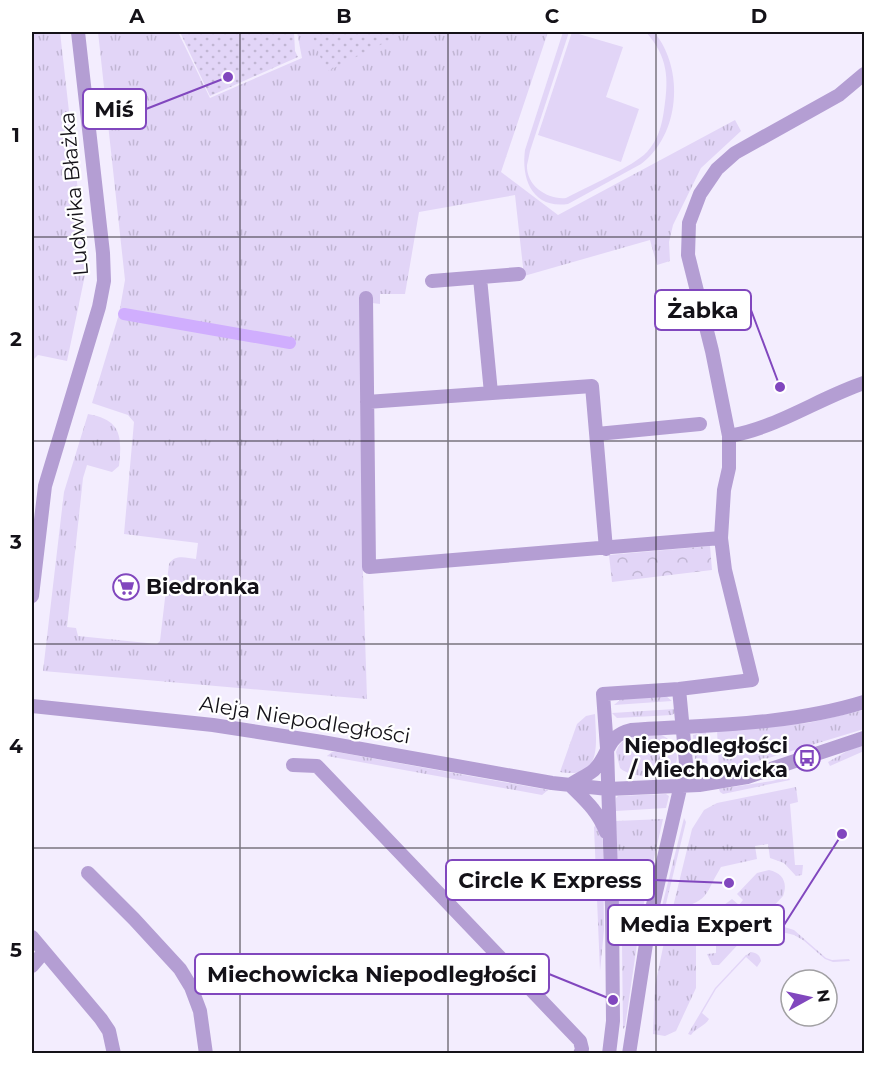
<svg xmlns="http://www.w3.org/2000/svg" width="896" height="1085" font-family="Montserrat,sans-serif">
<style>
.grass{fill:url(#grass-tufts)}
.forest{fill:url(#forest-crowns)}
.park{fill:url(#park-dots)}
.pitch{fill:#e2d5f7}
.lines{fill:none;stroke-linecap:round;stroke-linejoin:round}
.canal{stroke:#d0aefe;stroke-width:12}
.minor{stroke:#b49ed3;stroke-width:14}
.grid{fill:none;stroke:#141218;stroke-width:1.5;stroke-opacity:0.55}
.labels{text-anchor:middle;stroke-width:4.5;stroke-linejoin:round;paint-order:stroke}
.street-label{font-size:21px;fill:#141218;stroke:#fff}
.poi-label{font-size:21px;font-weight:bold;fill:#141218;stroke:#fff;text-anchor:start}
.leader{fill:none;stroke:#8147be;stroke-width:2}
.callout-dot{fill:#8147be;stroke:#fff;stroke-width:2}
.callout{fill:#fff;stroke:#8147be;stroke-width:2}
.callout-label{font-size:22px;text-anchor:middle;font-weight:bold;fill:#141218}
.neatline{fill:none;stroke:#141218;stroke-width:2}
.grid-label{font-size:20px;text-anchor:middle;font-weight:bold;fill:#141218}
</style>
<defs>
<pattern id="grass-tufts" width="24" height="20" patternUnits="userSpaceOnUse" patternTransform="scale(1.5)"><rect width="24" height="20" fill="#e2d5f7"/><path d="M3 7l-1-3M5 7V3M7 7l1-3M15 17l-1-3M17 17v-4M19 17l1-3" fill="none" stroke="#c1b6d3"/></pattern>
<pattern id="forest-crowns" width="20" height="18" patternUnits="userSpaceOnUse" patternTransform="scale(1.5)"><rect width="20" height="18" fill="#e2d5f7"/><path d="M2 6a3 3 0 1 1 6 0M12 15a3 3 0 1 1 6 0" fill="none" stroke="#c1b6d3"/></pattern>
<pattern id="park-dots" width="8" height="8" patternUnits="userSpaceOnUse" patternTransform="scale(1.5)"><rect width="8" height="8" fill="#e2d5f7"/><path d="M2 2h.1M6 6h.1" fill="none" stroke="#c1b6d3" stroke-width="1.8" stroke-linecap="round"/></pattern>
</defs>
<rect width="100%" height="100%" fill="#f3edfe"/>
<path class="grass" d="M32,32h28l24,212 1,31 -18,86 -29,-6 -6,6z
M98,32h80l32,66 92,-40 -5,-26h251l-47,140 57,43 177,-95 6,11 -40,37 -28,57 -4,17 1,19 -13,4 -7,-25 -126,36 -9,-81 -96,17 -14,82h-25v10l-8,-1 -12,-6 3,277 4,125 -324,-28 21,-179 24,-78c34,6 34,23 31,52l-7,6 -25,-7 -4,13 -16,149 9,1 2,8 79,8 3,-3 9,-77c6,-10 17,-6 27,-5l2,-16 -74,-9 10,-112 -6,-7 -36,-12 27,-89 6,-34z
M666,696l6,5 -58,4 7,-6z
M675,709v4l-3,2 -55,3 -5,-5z
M864,710v19l-112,34 -33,7 -2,-40 91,-7z
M595,714c1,29 8,66 -35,58l17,-48 9,-8z
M706,732l2,39 -9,1 -3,-3 -3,-34z
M661,735c15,5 23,26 8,37 -11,7 -40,5 -49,-4l-4,-16c7,-20 27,-17 45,-17z
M864,745v6l-34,15 -2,-4 21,-12z
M332,752h5l211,38 -6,5 -215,-39z
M788,777l2,3 -67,14 -3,-2 -1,-3 53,-8z
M796,787l2,15 -8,2 5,61h8l-1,10 -6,1 -12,-13 -14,-5 -2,-14 -13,2 2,13 -36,8c-19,32 -10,32 -49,44l20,-82 12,-19 13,-7z
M666,794l3,2 -3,12 -50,3v-13l2,-2z
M684,818l2,4 -22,90 -2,-6z
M663,819l-22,97 -16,111 -2,2 -1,-85 -5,-47 -1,-76z
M599,822l3,11 1,13 1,84 -4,41 -6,-144z
M769,870c14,3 19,13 14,26l-64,69h-7l-5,-11 9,-1v-38h-9l1,-4 16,-6 8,-6 7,6 4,-5 -6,-6 20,-21z
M692,916l4,5v67l-20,43 -11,5 -12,-2 2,-48 13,-63z
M781,926l13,4 32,28 6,2 17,-1 1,2 -17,1 -8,-3 -22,-19 -9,-5 -8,-2 -15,3v9l-9,-1 -1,-6c6,-6 11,-12 20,-12z
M751,952c6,1 9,3 10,9l-4,6 -11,-10 -30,32 -14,24 7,6c-4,7 -13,9 -18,16l-3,-1 27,-46 30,-32z"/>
<path class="forest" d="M710,546l2,24 -100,12 -3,-27z"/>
<path class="park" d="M180,32h114l1,19 3,6 -88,39z
M311,32h95l-80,40z"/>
<path class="pitch" d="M563,32h6l-39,119c-1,5 -2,10 -3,14 -1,21 21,35 39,33 19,-10 68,-32 81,-46 11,-12 15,-27 17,-42 5,-32 4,-53 -18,-78h8c31,37 26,103 -13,132l-73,40c-35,5 -47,-24 -43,-54z
M572,32l51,15 -17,50 33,12 -18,53 -83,-27z"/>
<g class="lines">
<path class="canal" d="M124,314l166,29"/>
<path class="minor" d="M480,278l11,115
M432,281l87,-7
M366,298l3,269 352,-29
M367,402l225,-16 14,163
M597,434l103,-10
M729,436c48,-8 90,-38 135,-53
M32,596l13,-110 54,-179 5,-26 -1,-28 -25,-221
M32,706l181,19 109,17 230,41 56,6 91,-4 48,-8 117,-39
M293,765l24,1
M317,766l263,275 2,8 -2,5
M570,785c7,-5 17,-9 24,-15 16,-15 11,-34 37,-40 78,-5 159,-5 233,-28
M570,785c15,15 28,26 36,47
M88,873l46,46 46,50 11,18 9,24 6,43
M32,937l69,82 8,12 5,23
M32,966l12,-14
M609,1054l4,-33 -1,-114 -5,-159 -4,-54 76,-5 73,-9 -27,-110 -4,-32 3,-48 5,-22v-32l-17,-85 -24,-96 1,-32 11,-29 17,-25 18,-16 104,-58 25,-21
M629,1054l21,-136 36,-155 -7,-74"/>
</g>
<path class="grid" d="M240,32v1022M448,32v1022M656,32v1022M32,237h832M32,441h832M32,644h832M32,848h832"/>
<defs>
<g id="supermarket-ring" transform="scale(1.35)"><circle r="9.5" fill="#fff" stroke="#8147be" stroke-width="1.5"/><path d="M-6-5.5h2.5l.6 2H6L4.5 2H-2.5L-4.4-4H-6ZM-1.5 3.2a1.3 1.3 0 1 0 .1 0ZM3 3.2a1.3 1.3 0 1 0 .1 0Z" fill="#8147be"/></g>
<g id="bus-ring" transform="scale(1.35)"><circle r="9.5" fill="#fff" stroke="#8147be" stroke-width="1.5"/><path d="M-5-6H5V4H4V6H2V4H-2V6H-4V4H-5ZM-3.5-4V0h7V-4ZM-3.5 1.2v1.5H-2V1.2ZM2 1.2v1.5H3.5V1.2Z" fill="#8147be"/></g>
</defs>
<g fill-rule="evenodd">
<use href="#supermarket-ring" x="126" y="587"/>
<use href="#bus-ring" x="807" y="758"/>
</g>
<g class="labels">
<g class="street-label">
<text transform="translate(74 194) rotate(-95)" y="7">Ludwika Błażka</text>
<text transform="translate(305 720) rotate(9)" y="7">Aleja Niepodległości</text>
</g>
<g class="poi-label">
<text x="146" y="594">Biedronka</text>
<text x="788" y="753" text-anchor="end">Niepodległości<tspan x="788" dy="24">/ Miechowicka</tspan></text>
</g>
</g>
<path class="leader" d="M228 77L146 109M780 387L751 310M729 883L654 880M842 834L784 925M613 1000L549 974"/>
<g class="callout-dot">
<circle cx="228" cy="77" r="6"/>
<circle cx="780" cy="387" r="6"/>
<circle cx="729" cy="883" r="6"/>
<circle cx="842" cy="834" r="6"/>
<circle cx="613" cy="1000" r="6"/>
</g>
<g class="callout">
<rect x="83" y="89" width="63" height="40" rx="6"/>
<rect x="655" y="290" width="96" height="40" rx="6"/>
<rect x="446" y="860" width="208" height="40" rx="6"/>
<rect x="608" y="905" width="176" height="40" rx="6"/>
<rect x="195" y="954" width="354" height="40" rx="6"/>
</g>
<g class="callout-label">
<text x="114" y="117">Miś</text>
<text x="703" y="318">Żabka</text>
<text x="550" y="888">Circle K Express</text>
<text x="696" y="932">Media Expert</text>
<text x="372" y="982">Miechowicka Niepodległości</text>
</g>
<rect width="896" height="1085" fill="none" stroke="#ffffff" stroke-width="66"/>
<g transform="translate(809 998) rotate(82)"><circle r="28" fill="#ffffff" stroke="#a1a0a3" stroke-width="1.5"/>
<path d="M0-4.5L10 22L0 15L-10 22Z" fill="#8147be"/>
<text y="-9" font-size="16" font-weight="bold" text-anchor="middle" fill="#141218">N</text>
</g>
<rect x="33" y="33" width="830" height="1019" class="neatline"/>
<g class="grid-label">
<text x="137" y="23">A</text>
<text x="344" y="23">B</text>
<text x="552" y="23">C</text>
<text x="759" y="23">D</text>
<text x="16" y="142">1</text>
<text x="16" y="346">2</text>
<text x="16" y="549">3</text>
<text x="16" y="753">4</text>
<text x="16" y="957">5</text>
</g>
</svg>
